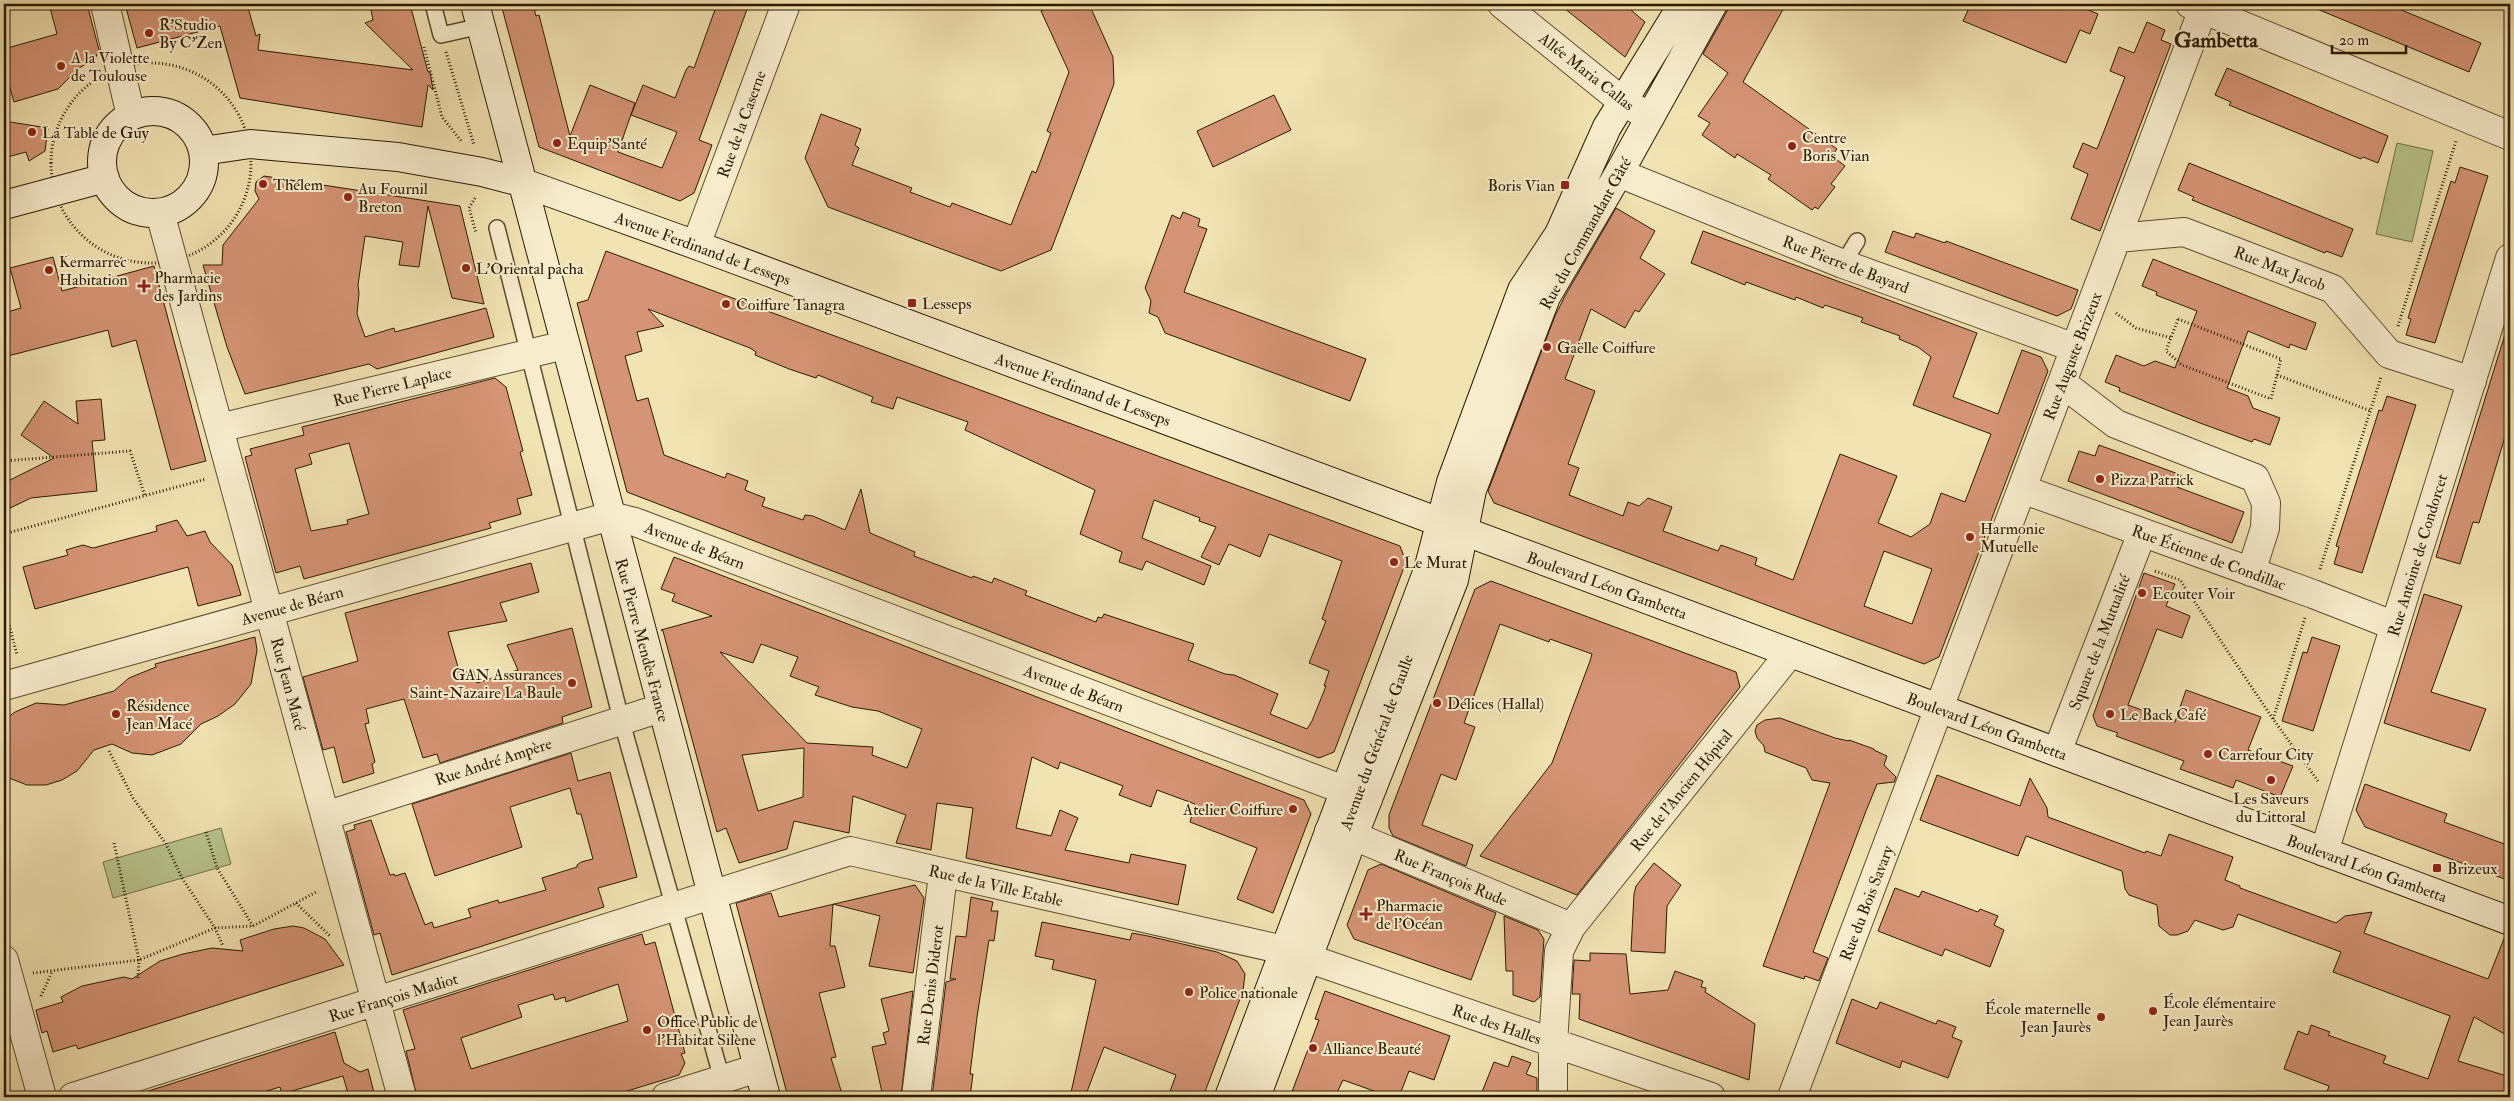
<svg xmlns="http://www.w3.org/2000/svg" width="2514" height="1101" font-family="'IM FELL Double Pica',serif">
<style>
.green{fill:#b8c48e;stroke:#726f48}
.building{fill:#d59475;stroke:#2c1a02;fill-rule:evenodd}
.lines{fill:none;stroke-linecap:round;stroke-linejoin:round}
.lane-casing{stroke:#5e4c2e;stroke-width:18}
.street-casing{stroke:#5e4c2e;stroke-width:30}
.secondary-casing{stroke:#2c1a02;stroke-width:30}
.path{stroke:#2c1a02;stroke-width:3;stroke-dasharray:1 2.5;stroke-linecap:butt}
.lane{stroke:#f7edcd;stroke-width:15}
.street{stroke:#f7edcd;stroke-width:28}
.secondary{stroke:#f7edcd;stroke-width:28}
.poi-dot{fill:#8f2418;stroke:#f7edcd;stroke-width:2}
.labels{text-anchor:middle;stroke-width:4;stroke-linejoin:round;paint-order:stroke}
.poi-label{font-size:16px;fill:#2c1a02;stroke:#f7edcd;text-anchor:start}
.street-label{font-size:16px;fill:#2c1a02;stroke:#f7edcd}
.district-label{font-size:21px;font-weight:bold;fill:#2c1a02;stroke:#f7edcd}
</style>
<rect width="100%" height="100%" fill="#f2e3b2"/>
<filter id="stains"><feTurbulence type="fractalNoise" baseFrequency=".004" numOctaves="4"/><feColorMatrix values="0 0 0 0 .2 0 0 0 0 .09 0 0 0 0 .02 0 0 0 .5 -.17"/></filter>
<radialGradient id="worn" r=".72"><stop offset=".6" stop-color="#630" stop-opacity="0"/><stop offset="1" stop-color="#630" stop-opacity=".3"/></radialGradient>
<path class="green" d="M2397,143l36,8 -21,91 -36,-8z
M221,828l10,36 -118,34 -10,-36z"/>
<path class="building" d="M49,4h38l12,46 -4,9 -16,9 -21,21 -44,13 -10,-35v-18l53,-15z
M125,4h122l9,32 4,-2 -2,16 155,20 -48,-47 8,-3 -2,-10 9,-3 -1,-3h31l18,68h2l3,18 -5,-5 -6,42 -182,-29 -20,-72 -83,22z
M501,4h32l3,12 3,-1 31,121 20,-51 45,18 -17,49 44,16 15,-36 -46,-17 12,-30 32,13 11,-28 3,-4 5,2 23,-64h32l-50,136 13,5 -18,48 -14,8 -141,-54z
M1043,4h46l24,53 1,27 -63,166 -50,21 -173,-64 -23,-49 16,-44 40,15 -6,16 4,3 -7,17 60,23 -2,4 40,15 2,-4 59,22 21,-54 4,2 15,-40 -4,-2 22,-59 -28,-61 4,-2z
M1559,4h65l21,18 -20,35z
M1731,4h55l-43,78 94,67 -5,7 13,10 -14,18 4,3 -17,22 -3,-2 -3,3 -44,-31 3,-4 -34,-21 -2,4 -33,-23 8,-12 -12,-7 30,-43 -25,-19z
M1971,4h104l23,10 -8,20 -10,-4 -14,33 -103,-42z
M2305,4h82l94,39 -12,29z
M2147,22l18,8 -4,10 10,4 -71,187 -29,-12 17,-45 -15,-7 10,-24 14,6 28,-72 -15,-6 9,-24 15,6z
M2227,68l161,68 -10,27 -15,-6 -2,2 -132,-54 2,-3 -16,-7z
M1274,95l17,35 -78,37 -16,-36z
M4,121l44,7 -3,23 -16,10 -3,-9 -22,6z
M2189,163l164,66 -11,28 -16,-6 -1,2 -133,-53 2,-3 -16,-7z
M2460,167l28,9 -53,167 -29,-8 5,-16 -3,-1 43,-137 4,2z
M264,176l196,30 24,98 -32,-6 -24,-92 -9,61 -20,-2 4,-23 -38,-6 -7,49 1,8 -2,21 8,23 29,-9 1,4 91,-24 8,29 -117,32 -8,-5 -124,30 -18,-47 -24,-82h19l1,-20 36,-46 -4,-8 1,-9z
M1616,208l39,23 -15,27 25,16 -26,38 -4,-2 -10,18 -34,-19 -26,70 30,12 -27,73 11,4 -10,27 54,21 5,-14 11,4 9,-8 24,9 -9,24 55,20 3,-6 36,13 -2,7 38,15 47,-126 57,22 -19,47 33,14 19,-13 11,-31 24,9 26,-68 -78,-29 18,-48 -13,-10 -19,-8 1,-3 -39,-14 2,-4 -38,-13 -2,3 -27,-11 -1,3 -49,-18 -1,3 -54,-22 12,-32 274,102 -24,64 45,17 24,-64 19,7 7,14 -109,286 -15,7 -430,-161 -6,-12 67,-175 10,-20zM1884,551l48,18 -20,55 -48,-18z
M1183,212l17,7 -2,7 9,3 -23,63 182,67 -16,42 -185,-68 -7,-16 -9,-4 2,-12 -6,-13 27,-73 8,4z
M1893,231l21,7 2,-5 29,10 1,-2 132,49 -7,19 -14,7 -172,-64z
M606,251l794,295 6,16 -72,190 -15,6 -692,-266 -50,-189 11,-3zM648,309l102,39 6,4 -1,3 34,14 27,9 2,-3 55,22 -2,5 22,7 4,-12 71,25 -3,8 130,60 -15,44 42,18 -3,10 23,8 4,-9 58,24 7,-19 -69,-28 12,-38 46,18 -1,3 17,6 -15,30 18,8 10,-21 31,13 9,-23 73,27 -20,58 4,2 -17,42 20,8 -5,15h2l-14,35 -5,8 -37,-15 8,-20 -44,-19 -9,-1 -37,-14 6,-16 -90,-30 -2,4 -4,-1 -2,5 -71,-27 2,-4 -33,-13 -2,5 -19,-7 -1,2 -58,-22 1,-4 -45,-19 -9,-44 -16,41 -32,-14 -8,-1 -2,5 -41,-14 3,-8 -20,-8 3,-9 -21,-8 -2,5 -61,-23 -16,-57 -11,3 -12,-45 17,-5 -5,-19 27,-6z
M53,257l9,34 92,-25 52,195 -35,9 -35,-130 -24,7 -4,-17 -104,27v-44l17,-5 -11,-40z
M2153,259l163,64 -10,27 -16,-6 -1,4 -41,-17 -21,57 21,8 5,12 27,10 -10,27 -16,-6 -2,3 -52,-19 -81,-32 1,-3 -15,-6 11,-27 28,11 11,-5 20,7 22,-57 -41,-16 1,-3 -15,-6z
M2506,331h4v89l-31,103 -6,-1 -13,42 -24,-7z
M495,378l11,9 17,64 -3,1 12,43 -15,4 4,15 -32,9 2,5 -187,51 -4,-13 -24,7 -31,-116 7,-2 -2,-6 54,-14 -2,-8zM349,443l20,71 -22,6 1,4 -37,7 -16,-62 17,-5 -3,-10z
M2387,396l29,9 -54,168 -28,-9 5,-17 -3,-1 43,-136 3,1z
M101,399l4,41 -13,1 5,50 -66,7 -27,13v-28l50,-25 -33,-23 23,-34 34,23 -2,-23z
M2099,445l82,30 -4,12 67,25 -12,31 -164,-62 11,-30 16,5z
M177,520l10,16 18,-5 5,11 22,23 9,30 -43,11 -10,-39 -153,42 -12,-42 45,-12 -2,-5 17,-5 10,3 64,-17 -1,-5z
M674,557l630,243 7,14 -38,99 -36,-14 20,-51 -67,-26 5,-18 -38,-14 -6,17 -32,-12 4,-9 -63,-24 -2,7 -26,-12 -16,71 35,8 9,-26 18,8 -13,32 64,13 2,-9 55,11 -8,40 -212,-47 7,-50 -36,-5 -6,47 -35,-7 10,-28 -53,-19 -4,37 -55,-12 -7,28 -48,14 -13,-35 -9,4 -54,-201 -2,-1 51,-14 -40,-15 3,-7 -14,-5zM761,644l37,13 -8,19 29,11 -4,8 37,12 26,4 44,18 -15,39 -35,-13 1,-8 -66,-4 -87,-91 33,11zM804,748l-1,49 -45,14 -16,-56z
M531,563l8,29 -39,11 7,18 -59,11 12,42 13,-4 4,13 41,-13 -11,-25 65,-17 20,79 -30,10 1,6 -123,40 -3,-9 -14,4 -19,-59 -38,10 3,14 -4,1 10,38 -3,2 2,9 -31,10 -9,-36 -11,3 -20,-73 55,-16 -13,-48z
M2144,573l31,11 -9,22 24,10 -8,22 -25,-9 -29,76 47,17 11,-32 75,27 -13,33 45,16 -13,31 -44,-17 -3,8 -53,-19 4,-8 -68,-25 2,-3 -21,-7 -4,-10z
M1491,581l245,91 4,15 -163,208 -97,-39 72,-93 38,-102 2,-7 -42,-15 -1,3 -49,-18 -36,99 11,4 -19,53 -15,-6 -19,51 51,20 -7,21 -73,-30 -4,-8v-13l86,-226z
M2424,594l38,12 -31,86 55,17 -16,42 -86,-28z
M255,637l2,13 -6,34 -16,20 -17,12 -17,8 -20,20 -29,11 -20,-2 -20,-9 -18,6 -17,21 -15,9 -16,5h-19l-23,-9v-56l11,-8 21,-9 28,2 50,-14 15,-13 27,-11 -1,-3z
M2312,637l28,9 -27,85 -31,-10 21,-69 4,1z
M1780,718l55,20 14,3v-1l25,9v1l13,6 -3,9 12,12 -2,5 -17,2 -11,27 -53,141 15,6 -9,23 -14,-5 -1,3 -41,-13 67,-183 -18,-3 -6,-12 -41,-16 -1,-6 -7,-8 -2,-7 2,-6 8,-5z
M571,753l7,28 32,-9 27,105 -39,11 6,19 -212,68 -12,-42 -6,2 -28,-103 9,-3 -1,-4 17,-5 19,55 4,-1 1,2 10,-3 20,52 7,-3 2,6 37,-11 -3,-8 30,-9 1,3 47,-13 -4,-12 35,-11v-2l4,-3 12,-3 -12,-45h-4l-7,-26 -60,19 12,40 -87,29 -23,-72z
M1937,775l83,31 10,-28 17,30 1,9 97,36 1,-2 15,5 8,-22 64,23 -8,23 15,6v2l96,35 9,-7 27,-4 -8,21 124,46 17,-43h5v101l-36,-20 -16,44 52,16v20h-169l-14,-5 2,-6 -45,-17 14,-38 10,4 3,-10 19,7 -2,3 58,21 -3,7 45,16 22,-63 -117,-44 8,-20 -103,-38 -5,13 -10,3 -28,-10 -7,11 -11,4h-7l-11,-9 -2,-21 -28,-10 -4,-6 -3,-18 -96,-35 -8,20 -98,-36z
M2365,784l82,30 -3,8 66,24v35l-145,-54 -9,-17z
M1654,863l27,22 -14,21 -2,47 -34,-2 3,-57 2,-8z
M1381,864l115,49 -25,67 -117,-41 -7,-14 21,-55z
M915,885l9,13 -11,75 -44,-7 11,-50 -47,-12 -3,42h5l10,41 -26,6 17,64 -5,1 12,39h-55l-52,-194 35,-10 8,24z
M1895,888l24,9 3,-6 56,21 2,-3 18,7 -4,9 10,5 -14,37 -45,-18 -3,7 -64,-25z
M971,897l22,5 -2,9h7l-4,30 -5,-1 -12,77 -7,57h3l-3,23h-38l14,-115 10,-3h-6l6,-43 10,1z
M1504,916l34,14 6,9 -4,58 -6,5 -21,-7v-24h-7z
M1042,922l88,18 2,-7 16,3 69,16 20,9 8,13 -2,17 -40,106h-35l8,-22 -72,-28 -19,50h-15l26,-117 -44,-11 2,-9 -19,-4z
M293,926l11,2 21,11 19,26 -266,84 -2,-4 -23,7 -6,-21 -5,2 -6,-23 27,-8 -2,-5 21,-11 42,-9 8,2 28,-18 23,-7 29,-6 31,3 -3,-11 34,-11z
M642,934l3,11 10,-3 30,111 -4,1 4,9 -6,12 -71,22h-191l-11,-46 9,-2 -12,-39zM618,984l10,37 -157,48 -10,-31 61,-21 -4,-12 35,-11 2,6 10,-3 1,5z
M1590,953l36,1 4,40 38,-4 7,-19 28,10 -2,6 5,1 -1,4 50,32 -6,56 -170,-61 1,-25h-8l2,-34 16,1z
M913,991l-12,106h-18l-11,-50 14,-3 -3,-11 6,-2 -8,-32z
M1325,991l125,45 -16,44 -25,-9 -10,26h-8l-48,-17 -8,17h-45l29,-77 -4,-1z
M1852,999l25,10 3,-7 56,22 2,-4 18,7 -4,10 10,4 -14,37 -46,-17 -2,7 -64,-25z
M335,1032l9,31 16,9 8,-3 7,28h-26l-6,-21 -61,18 -2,-7 -33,10h-104l-1,-4z
M1512,1056l19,7 -5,11 11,4v19h-57l14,-35 14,5z"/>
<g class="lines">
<g class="lane-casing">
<path id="lane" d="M433,4l8,31 40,-9
M497,228l124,491 106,378
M1843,264l14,-23"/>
</g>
<g class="street-casing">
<path id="street" d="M105,4l26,112
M1502,4l120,97 28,16
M2190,4l320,132
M1619,173l224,91 232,84
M160,213l242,884
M2117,238l67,-6 149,57 56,65 83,27
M696,245l90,-241
M2062,383l54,41 139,54 11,25 -1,25 -14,44
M219,428l346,-83
M2022,489l291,105 82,32
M4,686l607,-170 24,6 733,277
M2057,752l85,-219
M325,816l336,-108
M1329,831l32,8 210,88
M2324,852l186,-594
M4,960l38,137
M73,1097l777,-246 434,99 427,147
M666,1097l92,-29
M916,1097l27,-223
M1553,1097v-54l6,-92 12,-24 219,-274
M1792,1097l413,-1093"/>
</g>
<g class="secondary-casing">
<path id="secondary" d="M475,4l291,1093
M102 162a51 51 0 1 1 102 0a51 51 0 1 1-102 0Z
M203,151l47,-7 148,13 84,15 39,10 175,63 1814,676
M4,205l101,-27
M1229,1097l199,-527 23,-88 71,-192 37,-56 48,-107 76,-123
M1256,1097l97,-260 101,-257 18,-90 74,-193 73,-124 94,-169"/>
</g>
<path class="path" d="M424,47l18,70 20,25
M446,52l28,93
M51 163a100 100 0 1 1 200 0a100 100 0 1 1-200 0Z
M475,198l-6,10 7,25
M2116,313l20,15 35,10
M2178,319l103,40 -10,40 -89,-34 -16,-14z
M2398,326l58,-185
M2277,375l94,36
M4,461l126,-10 15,45
M4,534l202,-55
M2320,569l61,-192
M2155,571l25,9 93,139 45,62
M4,605l13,50
M2273,719l32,-101
M109,751l24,47 33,46 16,34 33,50 8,18
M206,832l11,36 36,58
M114,843l25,117 -1,18
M296,903l34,33
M33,973l106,-13 76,-32 38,-2 65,-35
M41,996l11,-24"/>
<use href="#lane" class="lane"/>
<use href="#street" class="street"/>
<use href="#secondary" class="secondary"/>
</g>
<g class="poi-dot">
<circle cx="149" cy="33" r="5"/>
<circle cx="61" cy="66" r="5"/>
<circle cx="32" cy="132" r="5"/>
<circle cx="557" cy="143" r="5"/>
<circle cx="1792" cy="146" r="5"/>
<circle cx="263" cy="184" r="5"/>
<rect x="1560" y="180" width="10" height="10" rx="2.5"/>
<circle cx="348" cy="197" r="5"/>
<circle cx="466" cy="268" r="5"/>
<circle cx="49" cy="270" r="5"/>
<path d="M141.5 278.5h5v5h5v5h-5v5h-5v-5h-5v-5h5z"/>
<rect x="907" y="298" width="10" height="10" rx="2.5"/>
<circle cx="726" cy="304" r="5"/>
<circle cx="1547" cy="347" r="5"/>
<circle cx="2100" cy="479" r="5"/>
<circle cx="1970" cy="537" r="5"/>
<circle cx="1394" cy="562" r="5"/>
<circle cx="2142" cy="593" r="5"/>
<circle cx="572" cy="683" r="5"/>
<circle cx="1437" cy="703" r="5"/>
<circle cx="116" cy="714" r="5"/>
<circle cx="2110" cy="714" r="5"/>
<circle cx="2208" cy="754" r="5"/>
<circle cx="2271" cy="780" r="5"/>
<circle cx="1293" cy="809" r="5"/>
<rect x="2432" y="863" width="10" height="10" rx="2.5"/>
<path d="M1363.5 906.5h5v5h5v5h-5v5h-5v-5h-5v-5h5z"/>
<circle cx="1189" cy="992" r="5"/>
<circle cx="2153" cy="1011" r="5"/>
<circle cx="2101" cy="1017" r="5"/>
<circle cx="647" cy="1030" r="5"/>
<circle cx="1313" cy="1048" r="5"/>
</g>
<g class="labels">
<g class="poi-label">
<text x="159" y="30">R'Studio<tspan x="159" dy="18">By C'Zen</tspan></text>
<text x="71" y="63">A la Violette<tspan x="71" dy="18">de Toulouse</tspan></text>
<text x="42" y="138">La Table de Guy</text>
<text x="1802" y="143">Centre<tspan x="1802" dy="18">Boris Vian</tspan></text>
<text x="567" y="149">Equip'Santé</text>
<text x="273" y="190">Thélem</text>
<text x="1555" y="191" text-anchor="end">Boris Vian</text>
<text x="358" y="194">Au Fournil<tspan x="358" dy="18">Breton</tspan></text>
<text x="59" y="267">Kermarrec<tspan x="59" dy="18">Habitation</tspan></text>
<text x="476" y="274">L'Oriental pacha</text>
<text x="154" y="283">Pharmacie<tspan x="154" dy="18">des Jardins</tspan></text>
<text x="922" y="309">Lesseps</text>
<text x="736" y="310">Coiffure Tanagra</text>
<text x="1557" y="353">Gaëlle Coiffure</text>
<text x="2110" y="485">Pizza Patrick</text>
<text x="1980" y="534">Harmonie<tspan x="1980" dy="18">Mutuelle</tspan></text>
<text x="1404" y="568">Le Murat</text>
<text x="2152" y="599">Ecouter Voir</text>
<text x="562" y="680" text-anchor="end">GAN Assurances<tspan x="562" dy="18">Saint-Nazaire La Baule</tspan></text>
<text x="1447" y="709">Délices (Hallal)</text>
<text x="126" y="711">Résidence<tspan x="126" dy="18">Jean Macé</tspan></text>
<text x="2120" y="720">Le Back Café</text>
<text x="2218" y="760">Carrefour City</text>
<text x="2271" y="804" text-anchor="middle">Les Saveurs<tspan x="2271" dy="18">du Littoral</tspan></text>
<text x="1283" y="815" text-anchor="end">Atelier Coiffure</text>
<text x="2447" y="874">Brizeux</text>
<text x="1376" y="911">Pharmacie<tspan x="1376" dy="18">de l'Océan</tspan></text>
<text x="1199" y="998">Police nationale</text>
<text x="2163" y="1008">École élémentaire<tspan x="2163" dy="18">Jean Jaurès</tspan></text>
<text x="2091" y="1014" text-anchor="end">École maternelle<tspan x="2091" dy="18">Jean Jaurès</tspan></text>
<text x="657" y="1027">Office Public de<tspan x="657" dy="18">l'Habitat Silène</tspan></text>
<text x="1323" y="1054">Alliance Beauté</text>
</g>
<g class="street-label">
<text transform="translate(1587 71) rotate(38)" y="6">Allée Maria Callas</text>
<text transform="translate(741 124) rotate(-70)" y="6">Rue de la Caserne</text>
<text transform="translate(1585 233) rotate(-61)" y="6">Rue du Commandant Gâté</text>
<text transform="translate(703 248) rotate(20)" y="6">Avenue Ferdinand de Lesseps</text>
<text transform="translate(1846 264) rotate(21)" y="6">Rue Pierre de Bayard</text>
<text transform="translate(2280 268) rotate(21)" y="6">Rue Max Jacob</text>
<text transform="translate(2072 356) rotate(-69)" y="6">Rue Auguste Brizeux</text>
<text transform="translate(392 386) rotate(-14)" y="6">Rue Pierre Laplace</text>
<text transform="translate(1083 389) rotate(20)" y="6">Avenue Ferdinand de Lesseps</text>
<text transform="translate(695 545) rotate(21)" y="6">Avenue de Béarn</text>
<text transform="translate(2417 555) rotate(-73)" y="6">Rue Antoine de Condorcet</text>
<text transform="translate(2209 557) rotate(20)" y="6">Rue Étienne de Condillac</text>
<text transform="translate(1607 585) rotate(20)" y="6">Boulevard Léon Gambetta</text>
<text transform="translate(292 605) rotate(-16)" y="6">Avenue de Béarn</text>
<text transform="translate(643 640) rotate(75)" y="6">Rue Pierre Mendès France</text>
<text transform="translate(2099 642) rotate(-69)" y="6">Square de la Mutualité</text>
<text transform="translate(289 684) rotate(75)" y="6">Rue Jean Macé</text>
<text transform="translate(1074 688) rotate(21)" y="6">Avenue de Béarn</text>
<text transform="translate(1987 726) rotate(20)" y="6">Boulevard Léon Gambetta</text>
<text transform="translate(1376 742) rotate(-70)" y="6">Avenue du Général de Gaulle</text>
<text transform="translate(493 761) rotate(-18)" y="6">Rue André Ampère</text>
<text transform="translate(1681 790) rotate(-51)" y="6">Rue de l'Ancien Hôpital</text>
<text transform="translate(2367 868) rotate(20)" y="6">Boulevard Léon Gambetta</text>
<text transform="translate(1451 877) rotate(23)" y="6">Rue François Rude</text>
<text transform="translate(996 885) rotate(13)" y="6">Rue de la Ville Etable</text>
<text transform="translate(1866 903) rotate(-69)" y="6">Rue du Bois Savary</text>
<text transform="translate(930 985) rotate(-83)" y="6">Rue Denis Diderot</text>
<text transform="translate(393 997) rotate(-17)" y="6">Rue François Madiot</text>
<text transform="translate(1497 1024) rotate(19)" y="6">Rue des Halles</text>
</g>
<g class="district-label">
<text x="2216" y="47">Gambetta</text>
</g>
</g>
<rect width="2514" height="1101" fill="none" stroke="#f2e3b2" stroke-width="20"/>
<rect x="5" y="5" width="2504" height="1091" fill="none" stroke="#2c1a02" stroke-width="2.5"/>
<rect x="10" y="10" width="2494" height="1081" fill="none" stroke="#2c1a02"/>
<path d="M2332 45v8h74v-8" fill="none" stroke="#2c1a02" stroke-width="2.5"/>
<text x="2339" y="45" font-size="15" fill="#2c1a02" stroke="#f7edcd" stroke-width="4" paint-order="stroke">20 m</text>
<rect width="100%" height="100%" filter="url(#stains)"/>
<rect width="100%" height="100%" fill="url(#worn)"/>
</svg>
